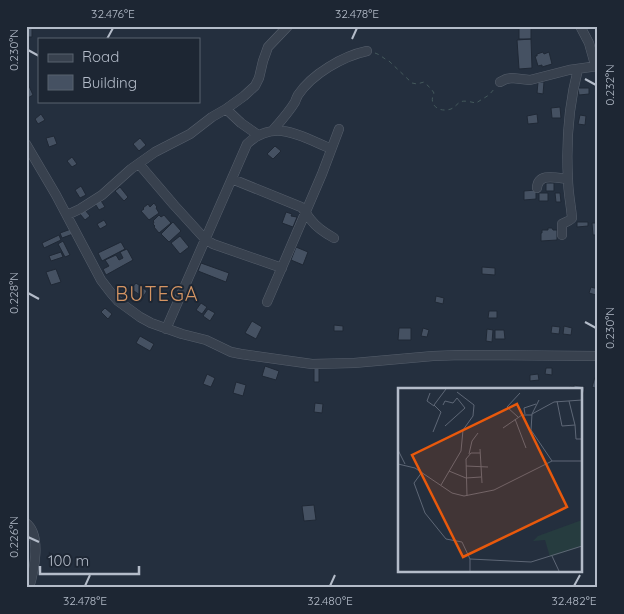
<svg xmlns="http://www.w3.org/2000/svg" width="624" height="614" font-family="Quicksand,sans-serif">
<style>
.building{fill:#455162;stroke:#1f2835}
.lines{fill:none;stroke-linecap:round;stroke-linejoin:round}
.minor-casing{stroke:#565f6c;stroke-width:10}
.path{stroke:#44595c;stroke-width:1;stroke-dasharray:4 4;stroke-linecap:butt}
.minor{stroke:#38414e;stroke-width:9}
.ticks{fill:none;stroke:#b4bcc9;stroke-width:2}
.labels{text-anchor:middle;stroke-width:4;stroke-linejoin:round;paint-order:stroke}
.quarter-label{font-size:20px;letter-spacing:1px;fill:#d59563;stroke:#1d2633}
.inset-road{fill:none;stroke:#5e6776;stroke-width:1}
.view{fill:#e8590c;fill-opacity:0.15;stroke:#e8590c;stroke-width:2.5}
.inset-edge{fill:none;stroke:#b4bcc9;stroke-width:2.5}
.neatline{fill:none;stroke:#b4bcc9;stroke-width:2}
.ticks-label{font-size:12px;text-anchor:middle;fill:#b4bcc9}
</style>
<rect width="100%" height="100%" fill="#242f3e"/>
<path class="building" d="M32,26v11h-6v-10z
M519,26h12v13h-12z
M531,39l1,29 -13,1 -2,-29z
M543,52l1,2 5,-2 3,12 -10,3v-2l-4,1 -3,-10h2v-2z
M538,82h6l-1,12 -6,-1z
M29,86l4,9 -7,4v-12z
M578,88h11v6l-10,1z
M560,107l1,11h-9l-1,-10z
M41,114l4,6 -7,4 -3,-5z
M537,114l1,9 -10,1 -1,-8z
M580,115l6,1 -1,9 -7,-1z
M54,136l3,8 -8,3 -3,-9z
M140,138l6,7 -7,6 -6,-7z
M275,146l6,5 -8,8 -6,-5z
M72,157l5,7 -5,3 -5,-6z
M546,183h8v8h-8z
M81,186l5,9 -6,3 -5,-8z
M120,187l8,10 -4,4 -9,-10z
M536,190v9l-12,1v-9z
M539,193h9v8h-9z
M555,193h5l1,9h-5z
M100,199l5,8 -6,3 -5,-8z
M154,203l3,4 -1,1 3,5 -10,7 -8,-9 3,-2 -1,-1 5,-4 2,3z
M85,210l5,6 -5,4 -5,-6z
M286,212l6,2 -1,2 6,1 -4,10 -11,-4z
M159,215l2,2 3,-2 7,8 -12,10 -5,-6 1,-1 -2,-2 1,-2 -1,-1z
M104,220l3,5 -7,4 -3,-5z
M173,222l8,9 -12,11 -8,-8z
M577,222h11v4l-11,1z
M592,223h6v12h-5z
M548,228h4l1,2h4v10l-16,1v-8h1v-3h6z
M71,229l2,5 -11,4 -2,-5z
M59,235l2,5 -17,8 -2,-5z
M180,236l9,11 -9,7 -9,-11z
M63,241l7,14 -5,2 -7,-13z
M121,242l4,7 -23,12 -4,-8z
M296,247l12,5 -5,13 -12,-5z
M127,249l6,11 -27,15 -3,-6 6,-3 -4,-6 11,-5 3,5 4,-2 -3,-6z
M61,252l2,5 -12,4 -2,-5z
M201,263l28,10 -3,9 -28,-11z
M482,267l13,1v7l-13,-1z
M56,269l5,13 -10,3 -5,-13z
M136,283l11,8 -4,6 -12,-8z
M591,287l7,2 -2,6 -7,-2z
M436,296l8,2 -1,6 -8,-2z
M201,303l6,4 -5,7 -6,-4z
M105,308l7,6 -4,5 -7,-7z
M208,309l7,4 -5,8 -7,-5z
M489,311h8v7h-9z
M252,321l10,6 -6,12 -11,-6z
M334,325l9,1v5h-9z
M552,326l8,1 -1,7 -8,-1z
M564,326l8,2 -1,7 -8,-1z
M399,328h12v12h-13z
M423,328l6,2 -2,7 -6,-1z
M487,329l6,1 -1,12 -6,-1z
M495,330h9l1,9h-10z
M140,336l14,8 -4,7 -14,-8z
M265,366l14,5 -3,9 -14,-4z
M314,368h5v14h-5z
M546,368h6v7l-7,-1z
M207,374l8,4 -4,9 -8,-3z
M538,374l1,6 -9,1v-6z
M595,377l3,1v11l-6,-2z
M236,382l10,3 -3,11 -10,-3z
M574,385l11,2 -4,19h-1v-17h-11l1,-3 4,1z
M315,403l8,1 -1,9 -8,-1z
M314,505l2,15 -12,1 -2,-15z"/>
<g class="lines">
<g class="minor-casing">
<path id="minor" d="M580,26l9,17 5,18 4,5
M500,82l6,-3 6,-1 18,2 39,-10 29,-4
M226,109l15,14 17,12
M273,130c8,-9 16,-18 22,-28 1,-3 2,-5 3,-7 14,-21 45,-39 69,-44
M26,144l30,51 45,85 10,13 7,8 22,16 11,6 31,11 24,6 25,12 10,2 71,10 42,-1 79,-7 28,-1 137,1
M139,164l35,41 31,34 8,5 69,24
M232,179l69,28c4,3 6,9 10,13 6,8 14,13 23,18
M537,188c1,-16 20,-10 31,-9
M67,215l13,-6 22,-14 29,-26 24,-17 35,-18 22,-17 14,-8 18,-13 11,-10 4,-8 4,-17 5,-14 20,-21
M562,235v-11c3,-2 8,-3 10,-6 -1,-13 -4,-26 -4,-39 -2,-36 1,-75 10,-110
M267,302l55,-128 17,-45
M166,329l81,-185c26,-25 52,-9 80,3l4,3
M26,523c16,12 8,48 3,65"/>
</g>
<path class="path" d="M375,53c6,2 9,6 14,8l23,22 5,1 7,-2c4,4 7,6 10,11 -6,12 5,20 17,16 4,-2 6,-5 9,-7 4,-2 11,0 16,1l13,-8 6,-7"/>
<use href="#minor" class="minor"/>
</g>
<path class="ticks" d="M107,39l6,-11M352,39l5,-11M28,50l11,6M585,79l11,6M28,293l11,6M585,322l11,6M28,537l11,5M85,586l5,-11M330,586l5,-11M574,586l6,-11"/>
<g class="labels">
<g class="quarter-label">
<text x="157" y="301">BUTEGA</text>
</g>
</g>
<g transform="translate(398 388)">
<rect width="184" height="184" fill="#242f3e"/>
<path d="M184,132v25l-5,3 -27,9 -5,-17 -12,1 5,-5z" fill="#263c3f"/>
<path class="inset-road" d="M32,5l-3,8 7,5M159,13l5,25 13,-1 -6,-24M45,17l2,-4 8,2 4,-5 8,10 -20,18M127,26l-1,-6 12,-4M134,26l7,-14M120,29l-11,-10 13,-14M117,31l11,29M177,37l1,14h6M105,40l19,-13h10M35,44l8,-20 -7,-7 12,-16M82,61l2,34M0,62l7,14M71,66l3,-13 6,-8M154,73l-21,-31 1,-16 22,-12 28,-2M0,76l17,4 37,25 12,3 30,-6 58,-29h30M68,78l22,1M51,83l17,7 15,-1M24,84l-8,11 11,30 21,26 16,3 8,17v12M43,97l20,-34 2,-21 10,-14 1,-11 -17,-13M69,108l-1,-37 5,-6h9M154,168l7,15M72,171l61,3 51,-16"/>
<path class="view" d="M119,16l50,103 -104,50 -51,-102z"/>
<rect width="184" height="184" class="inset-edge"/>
</g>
<rect width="624" height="614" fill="none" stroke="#1d2633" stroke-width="55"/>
<rect x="38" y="38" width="162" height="65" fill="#1d2633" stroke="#59626f"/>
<rect x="48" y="54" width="25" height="8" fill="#38414e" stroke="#59626f"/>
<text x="82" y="62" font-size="15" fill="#b4bcc9">Road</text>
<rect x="48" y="75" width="25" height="15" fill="#455162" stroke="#59626f"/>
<text x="82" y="88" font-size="15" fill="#b4bcc9">Building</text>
<path d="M40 566v8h99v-8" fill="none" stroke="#b4bcc9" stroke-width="2.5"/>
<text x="48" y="566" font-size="15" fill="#b4bcc9" stroke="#1d2633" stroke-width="4" paint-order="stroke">100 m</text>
<rect x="28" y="28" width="568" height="558" class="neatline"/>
<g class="ticks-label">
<text x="113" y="18">32.476°E</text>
<text x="357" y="18">32.478°E</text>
<text transform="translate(14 50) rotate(-90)" y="4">0.230°N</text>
<text transform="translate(610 85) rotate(-90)" y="4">0.232°N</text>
<text transform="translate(14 293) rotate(-90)" y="4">0.228°N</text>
<text transform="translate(610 328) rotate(-90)" y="4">0.230°N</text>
<text transform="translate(14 537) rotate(-90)" y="4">0.226°N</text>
<text x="85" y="605">32.478°E</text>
<text x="330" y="605">32.480°E</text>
<text x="574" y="605">32.482°E</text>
</g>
</svg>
